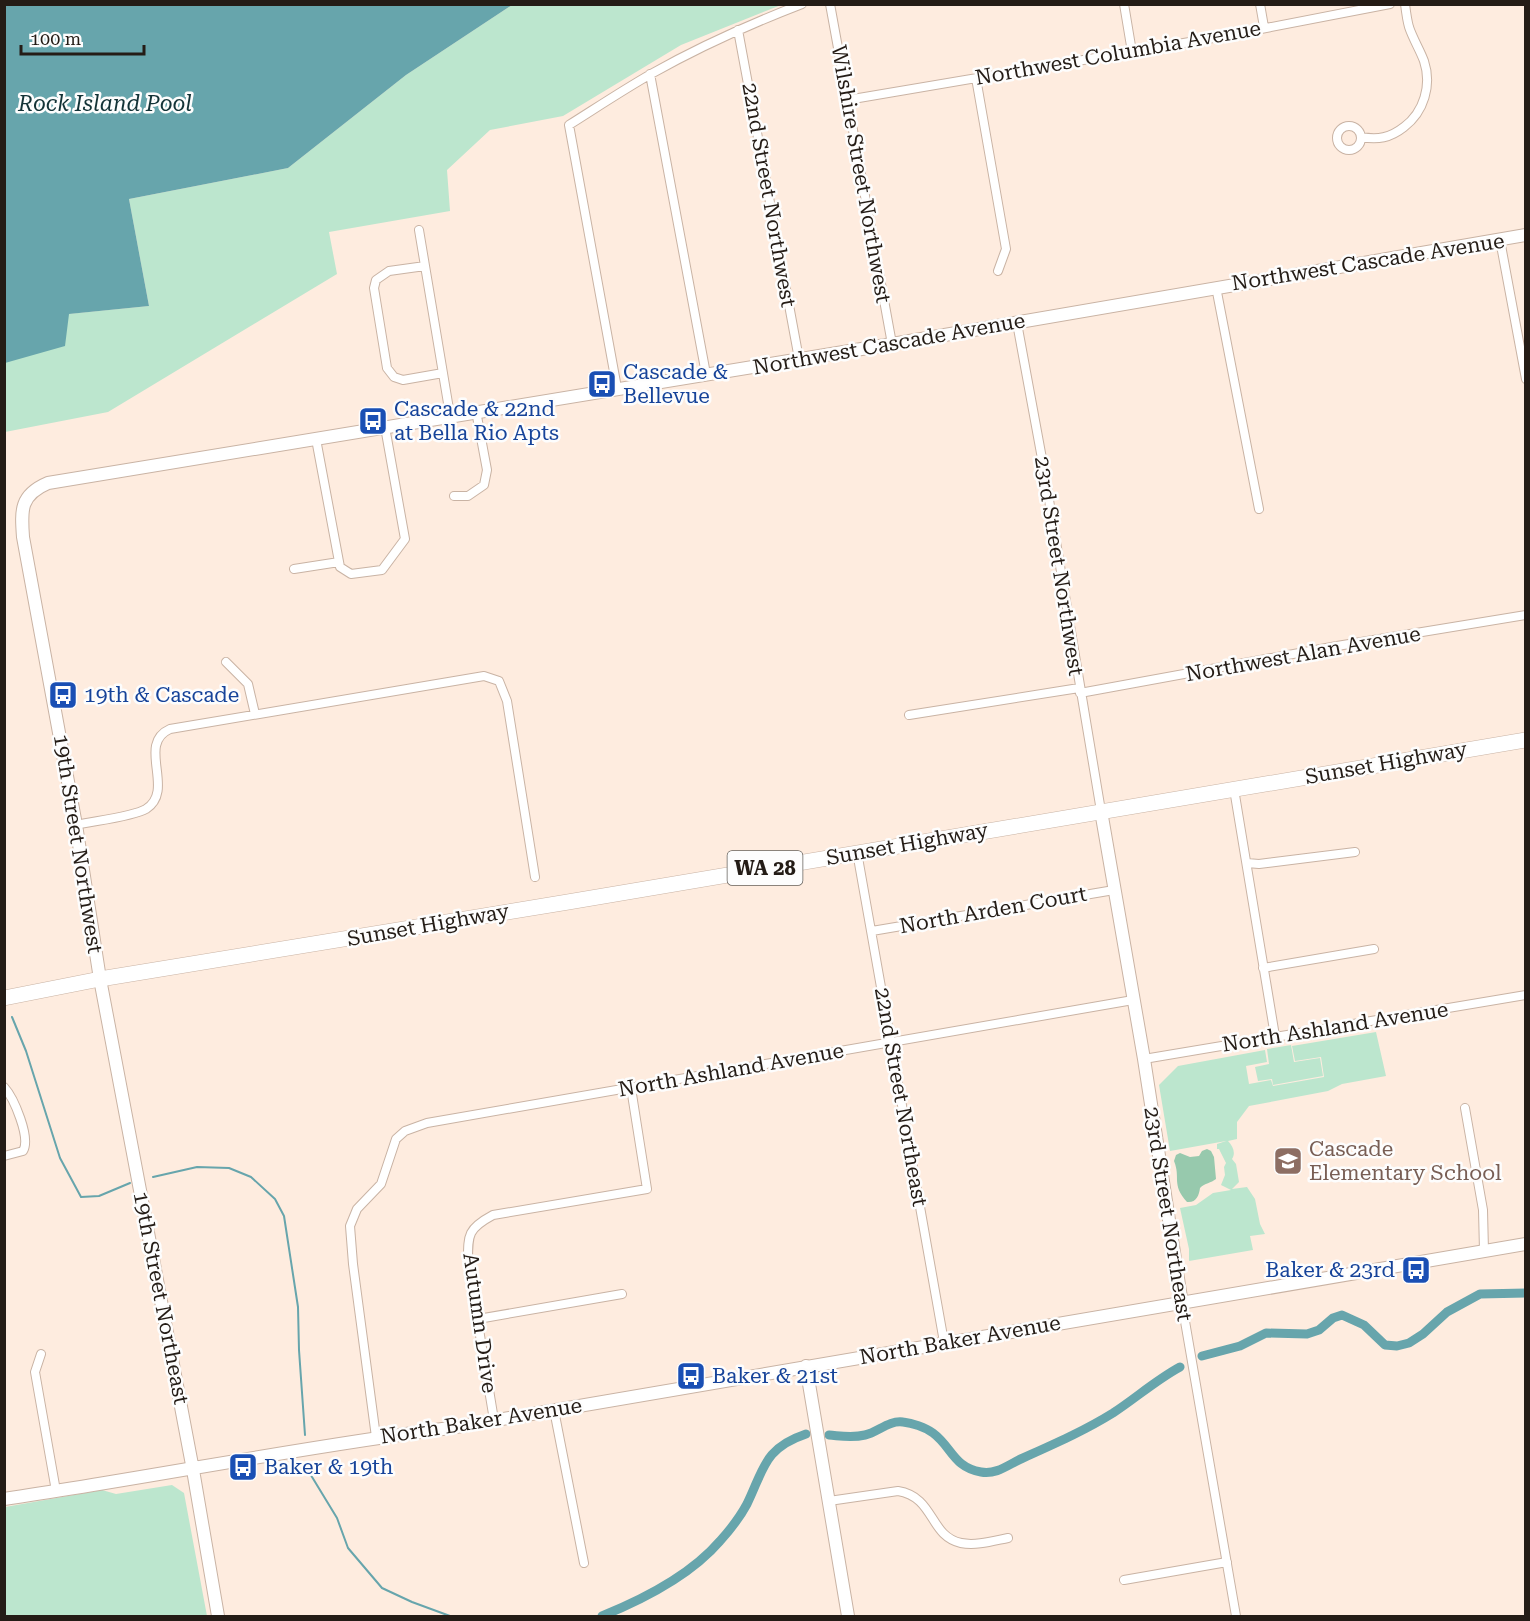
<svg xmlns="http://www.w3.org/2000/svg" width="1530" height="1621" font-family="'Roboto Serif',serif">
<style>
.green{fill:#bce6ce}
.forest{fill:#97c9ad}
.water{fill:#67a5ac}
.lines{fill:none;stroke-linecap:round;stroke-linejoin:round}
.stream{stroke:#67a5ac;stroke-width:2}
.canal{stroke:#67a5ac;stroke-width:9}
.street-casing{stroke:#c9b3a4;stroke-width:10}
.secondary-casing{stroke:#c9b3a4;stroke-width:14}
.highway-casing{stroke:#c9b3a4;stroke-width:16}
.street{stroke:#fff;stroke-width:8}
.secondary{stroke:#fff;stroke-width:12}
.highway{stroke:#fff;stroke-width:15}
.labels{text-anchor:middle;stroke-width:5;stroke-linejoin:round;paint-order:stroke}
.shield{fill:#fdfdfd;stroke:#65605b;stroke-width:1.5}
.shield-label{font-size:20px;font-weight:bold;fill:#241c16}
.street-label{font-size:21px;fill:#241c16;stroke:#fdfdfd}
.transit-label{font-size:21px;fill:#164399;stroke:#fdfdfd;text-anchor:start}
.education-label{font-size:21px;fill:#785e54;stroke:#fdfdfd;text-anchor:start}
.water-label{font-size:22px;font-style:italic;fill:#133337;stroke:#fdfdfd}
</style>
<rect width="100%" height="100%" fill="#feecdf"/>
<path class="green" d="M512,5h269l-100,40 -118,71 -73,14 -43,40 3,41 -121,21 8,42 -229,138 -103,20v-70l63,-48 81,-8 -20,-107 159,-31 118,-93z
M1376,1032l10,44 -44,8 -14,7 -79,15 -12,16v17l-9,2c5,5 8,12 4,18l4,5 3,18 -7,7 15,-2 8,12 5,25 5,10 -15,2 3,14 -64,11v-12l-9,-41 16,-3 17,-12 18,-3 -10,-5 4,-10 -1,-8 2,-4 -7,-14h-2v-5l9,-3 -56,10 -11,-66 19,-19 87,-16 2,12 -21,4 3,18 22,-4 2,6 51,-9 -3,-20 -26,4 -3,-15z
M1291,1045l3,17 26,-4 3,18 -50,9 -1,-6 -14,2 -3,-14 14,-3 -2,-15z
M172,1485l12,8 23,123h-202v-109l97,-17 14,4z"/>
<path class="forest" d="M1207,1149l4,2 3,6 2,22c-5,4 -11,4 -16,9 -1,8 -4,15 -13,14 -16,-18 -6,-24 -13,-41l2,-6 4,-2 10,4 9,-1 3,-5z"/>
<path class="water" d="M5,4h507v1l-106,70 -118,93 -159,31 20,107 -80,8 -4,32 -60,17z"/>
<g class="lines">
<path class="stream" d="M12,1017l14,34 34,107 21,39 18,-1 31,-13
M153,1177l44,-10 32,1 22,9 24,22 9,17 14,91 1,43 6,85
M309,1472l28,46 11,30 34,40 30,14 38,14"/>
<path class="canal" d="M1202,1356l38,-10 26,-13 41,1 12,-4 14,-12 9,-3 22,10 21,20 12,1 12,-3 14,-9 24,-22 33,-18 46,-1
M829,1435c13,1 23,3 36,0 13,-3 24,-15 38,-13 9,1 22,5 30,11 19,14 20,34 48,39 16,3 28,-8 42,-14 31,-14 61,-27 90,-45 23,-15 43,-33 67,-46
M602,1616c42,-17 88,-40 118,-75 10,-11 20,-24 27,-37 17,-35 17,-56 59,-70"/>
<g class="street-casing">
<path id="street" d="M830,4l62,340
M1124,4l8,48
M1260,4l4,23
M738,30l61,329
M650,74l56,300
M976,78l30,171 -8,22
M847,100l378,-64 165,-32
M1337 138a12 12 0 1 1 24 0a12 12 0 1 1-24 0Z
M1361,137c17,3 29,1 43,-10 20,-15 28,-42 20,-66 -4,-11 -11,-22 -15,-34 -2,-7 -3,-15 -4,-23
M419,230l31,185
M1500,240l26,139
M425,266l-36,5 -13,9 -2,8 13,80 7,9 9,3 40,-7
M1216,287l43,222
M1017,323l26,141 58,347
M617,388l-48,-263c27,-17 54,-35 82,-51 48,-27 99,-50 151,-70
M316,439l24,128 11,7 31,-4 23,-31 -20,-112
M454,496h14l16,-11 3,-15 -11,-59
M294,569l45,-7
M226,662l22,22 7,30
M1080,693l257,-47 189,-31
M909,715l170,-27
M1234,789l41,247
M76,825c17,-4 56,-8 70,-16 30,-19 -10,-65 24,-80l314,-53 15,5 8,20 28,176
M857,852l87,490
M1247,863l12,1 96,-12
M872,931l242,-41
M1263,968l111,-19
M1144,1059l382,-64
M4,1087c10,11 27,51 19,64l-19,5
M1465,1108l18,102 1,41
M1182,1304l54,312
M478,1319l144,-25
M41,1354l-6,18 21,119
M554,1410l30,153
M494,1420l-26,-157c0,-28 -1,-34 25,-48l154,-26 -16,-101
M376,1437l-23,-173 -3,-38 7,-17 24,-25 15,-45 9,-8 22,-8 706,-123
M829,1501l69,-10c37,6 31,45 63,52 15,3 32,-2 47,-5
M1124,1580l103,-18"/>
</g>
<g class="secondary-casing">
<path id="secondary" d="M1101,811l43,248 38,245
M806,1366l42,250
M4,1499c149,-22 297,-52 446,-71l1076,-184
M218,1616l-25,-146 -93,-491 -24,-154 -53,-288c-2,-27 -3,-42 25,-54l844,-139 634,-109"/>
</g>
<g class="highway-casing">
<path id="highway" d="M4,998l96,-19 468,-77 958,-162"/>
</g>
<use href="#street" class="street"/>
<use href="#secondary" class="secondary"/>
<use href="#highway" class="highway"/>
</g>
<defs>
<g id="bus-square" transform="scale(1.5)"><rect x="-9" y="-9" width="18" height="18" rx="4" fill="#1a4fb4" stroke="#fdfdfd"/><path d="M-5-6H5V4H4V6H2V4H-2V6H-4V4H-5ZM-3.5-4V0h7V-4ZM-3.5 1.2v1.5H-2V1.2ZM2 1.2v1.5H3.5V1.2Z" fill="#fff"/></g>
<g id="school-square" transform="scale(1.5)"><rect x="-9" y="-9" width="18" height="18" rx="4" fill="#8d6e63" stroke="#fdfdfd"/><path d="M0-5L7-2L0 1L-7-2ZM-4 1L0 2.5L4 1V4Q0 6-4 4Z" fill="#fff"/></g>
</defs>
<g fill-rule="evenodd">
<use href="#bus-square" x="602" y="384"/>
<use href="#bus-square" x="373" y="421"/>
<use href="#bus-square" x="63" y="695"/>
<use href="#school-square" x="1288" y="1161"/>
<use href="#bus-square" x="1416" y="1270"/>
<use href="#bus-square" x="691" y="1376"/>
<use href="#bus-square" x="243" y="1467"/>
</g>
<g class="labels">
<rect class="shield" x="727.5" y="851" width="75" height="34" rx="4.5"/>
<g class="shield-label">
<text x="765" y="875">WA 28</text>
</g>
<g class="street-label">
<text transform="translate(1118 53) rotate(-10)" y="7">Northwest Columbia Avenue</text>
<text transform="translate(861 174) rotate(80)" y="7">Wilshire Street Northwest</text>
<text transform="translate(769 195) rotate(80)" y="7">22nd Street Northwest</text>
<text transform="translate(1368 262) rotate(-9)" y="7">Northwest Cascade Avenue</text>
<text transform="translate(889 344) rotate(-10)" y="7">Northwest Cascade Avenue</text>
<text transform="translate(1059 566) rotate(81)" y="7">23rd Street Northwest</text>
<text transform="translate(1303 654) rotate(-10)" y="7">Northwest Alan Avenue</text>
<text transform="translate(1386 763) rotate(-10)" y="7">Sunset Highway</text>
<text transform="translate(78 844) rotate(81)" y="7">19th Street Northwest</text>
<text transform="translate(907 844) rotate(-10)" y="7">Sunset Highway</text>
<text transform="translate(993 910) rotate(-10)" y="7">North Arden Court</text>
<text transform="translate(428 925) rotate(-10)" y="7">Sunset Highway</text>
<text transform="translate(1335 1027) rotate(-9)" y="7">North Ashland Avenue</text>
<text transform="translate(731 1070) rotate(-10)" y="7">North Ashland Avenue</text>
<text transform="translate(901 1097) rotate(80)" y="7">22nd Street Northeast</text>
<text transform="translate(1168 1214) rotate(81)" y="7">23rd Street Northeast</text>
<text transform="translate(161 1298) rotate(79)" y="7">19th Street Northeast</text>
<text transform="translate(480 1323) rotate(82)" y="7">Autumn Drive</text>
<text transform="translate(960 1340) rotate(-10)" y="7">North Baker Avenue</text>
<text transform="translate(481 1421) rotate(-9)" y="7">North Baker Avenue</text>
</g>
<g class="transit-label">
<text x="623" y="379">Cascade &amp;<tspan x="623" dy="24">Bellevue</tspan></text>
<text x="394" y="416">Cascade &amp; 22nd<tspan x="394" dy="24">at Bella Rio Apts</tspan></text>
<text x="84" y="702">19th &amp; Cascade</text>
<text x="1395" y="1277" text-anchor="end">Baker &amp; 23rd</text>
<text x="712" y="1383">Baker &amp; 21st</text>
<text x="264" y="1474">Baker &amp; 19th</text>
</g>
<g class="education-label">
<text x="1309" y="1156">Cascade<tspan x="1309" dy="24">Elementary School</tspan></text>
</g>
<g class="water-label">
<text x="105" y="111">Rock Island Pool</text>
</g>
</g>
<rect width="1530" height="1621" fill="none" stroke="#241c16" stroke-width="12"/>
<path d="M21 45v9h123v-9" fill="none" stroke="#241c16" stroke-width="3"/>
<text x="30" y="45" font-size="18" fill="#241c16" stroke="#fdfdfd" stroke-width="4.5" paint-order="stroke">100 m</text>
</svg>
